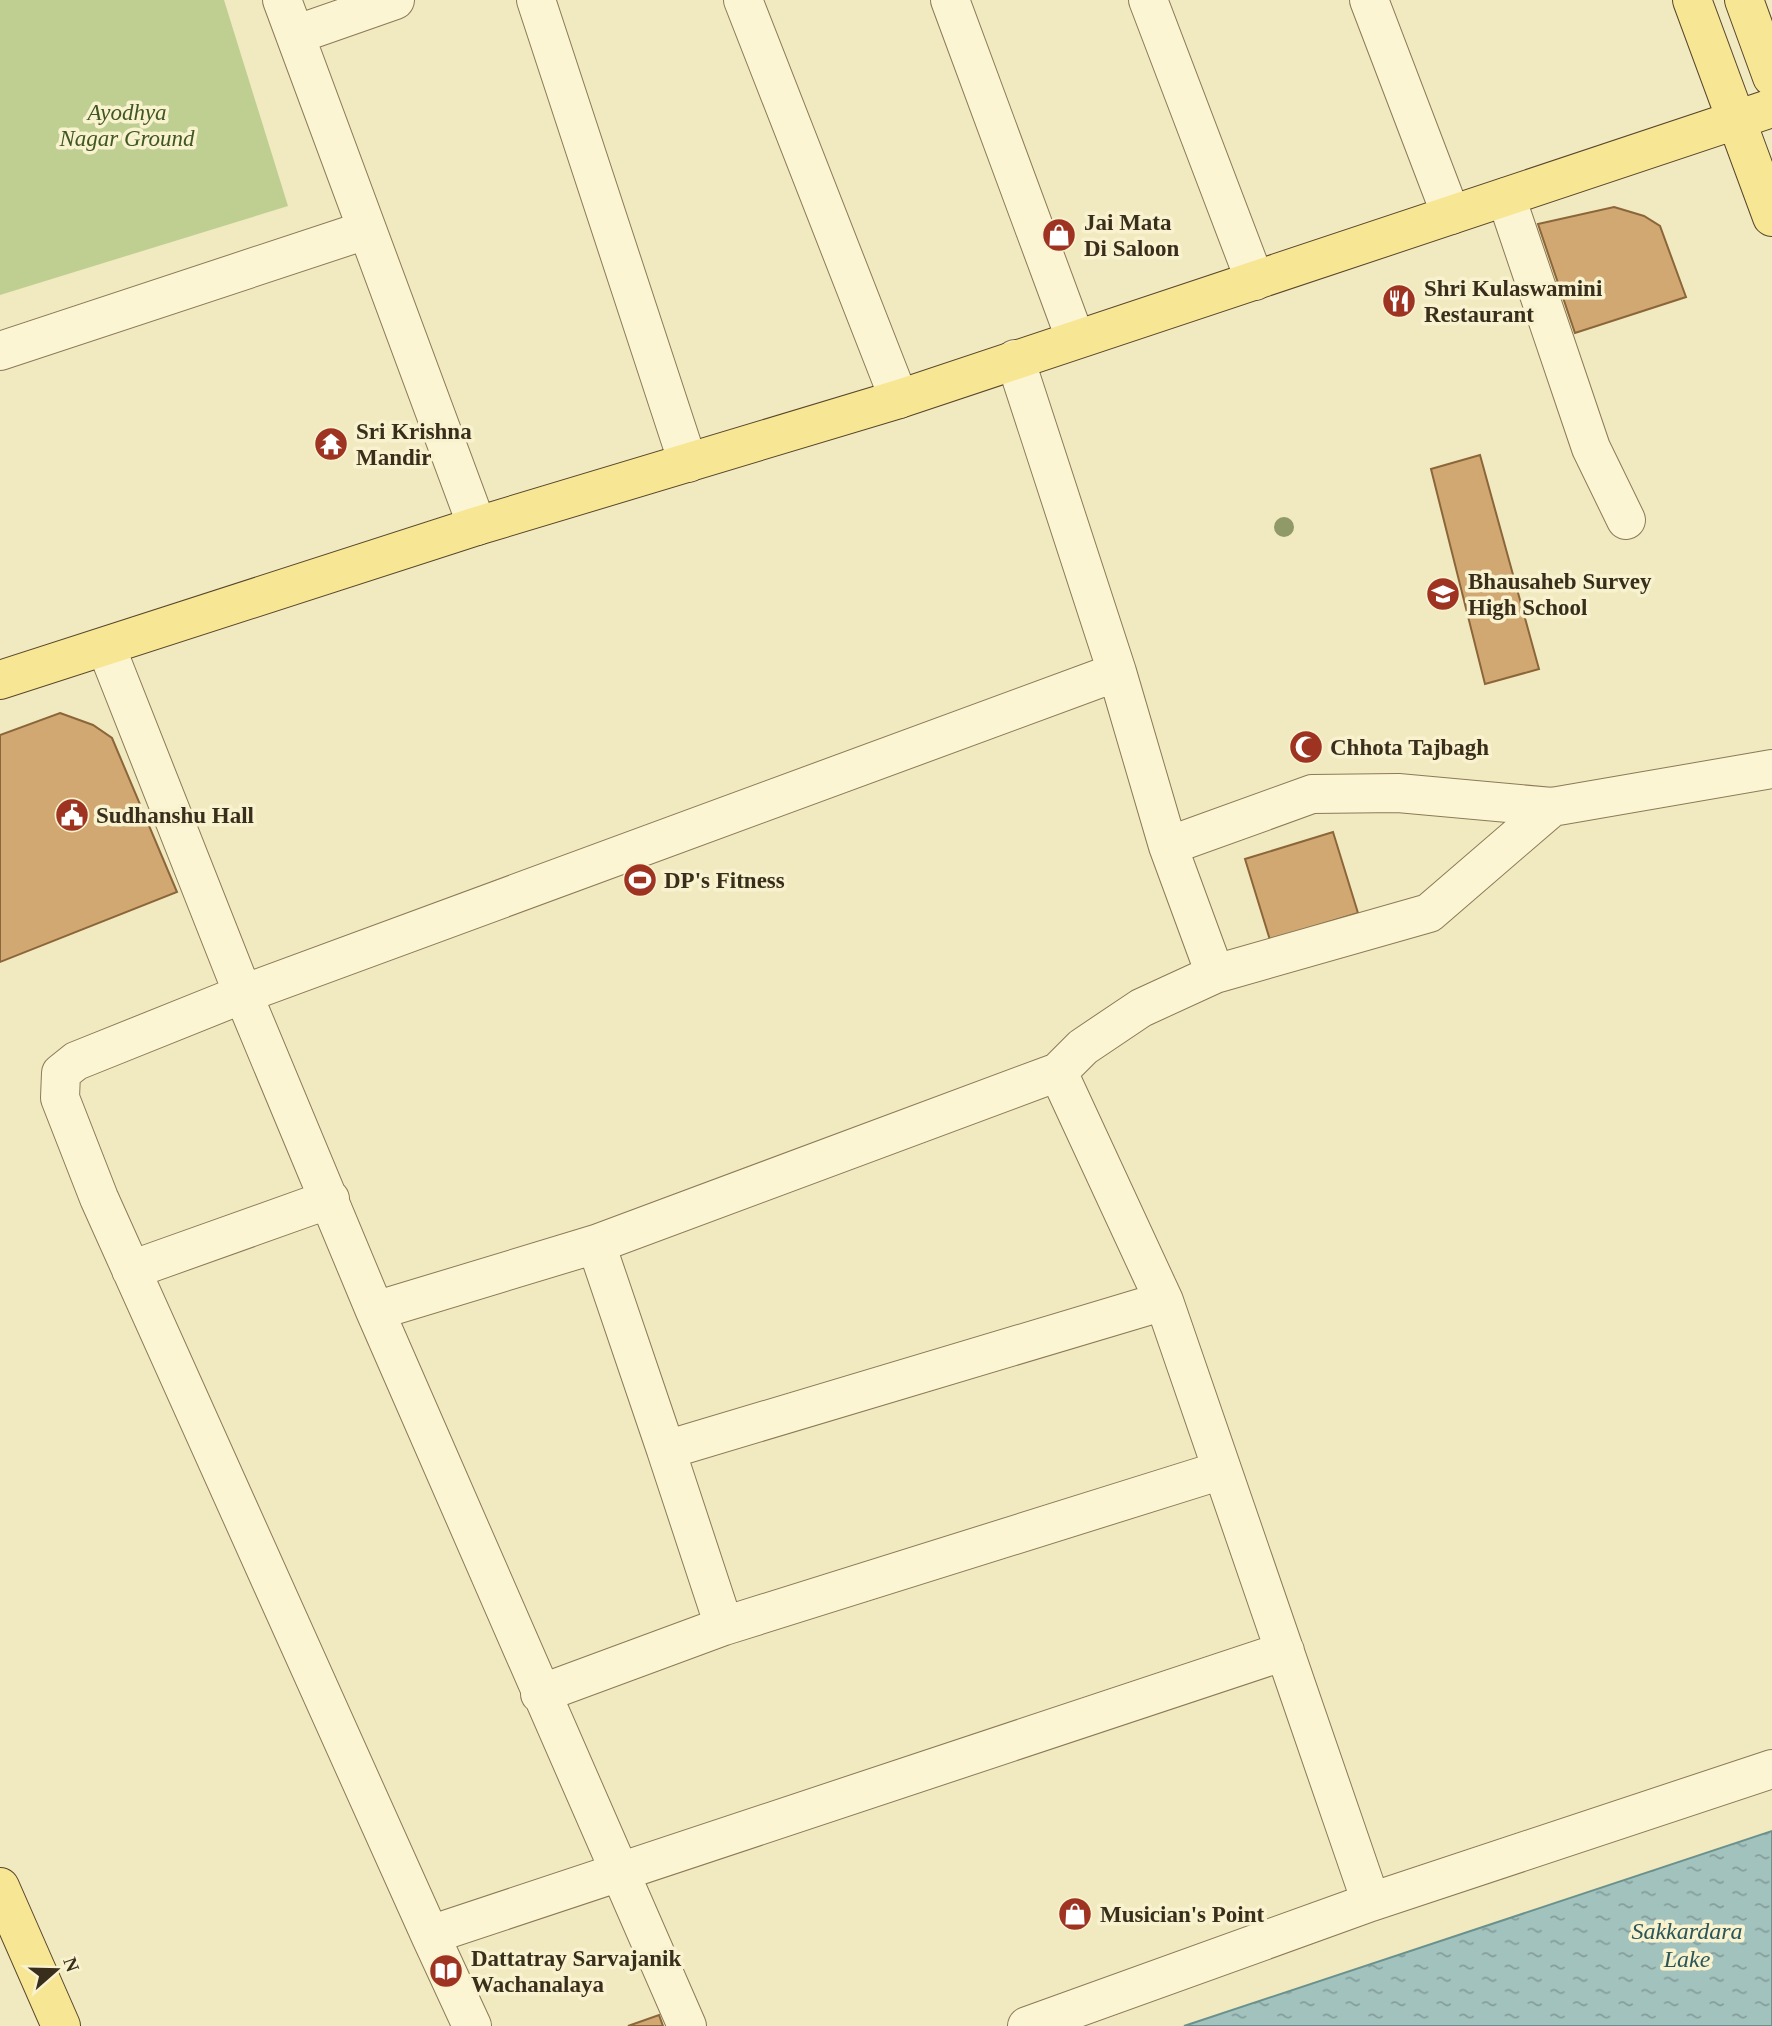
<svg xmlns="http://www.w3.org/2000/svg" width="1772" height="2026" font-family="Georgia,serif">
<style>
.park{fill:#bfcf92}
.water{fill:url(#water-ripples);stroke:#69918d;stroke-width:2}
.building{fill:#d2a872;stroke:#8b663a;stroke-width:2}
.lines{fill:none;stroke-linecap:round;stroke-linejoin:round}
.minor-casing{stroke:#8b7a56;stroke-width:40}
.major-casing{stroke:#58462b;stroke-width:40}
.minor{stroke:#fbf5d3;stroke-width:38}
.major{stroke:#f7e794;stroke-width:38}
.tree{fill:#909968}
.labels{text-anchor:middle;stroke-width:7;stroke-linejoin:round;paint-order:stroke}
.park-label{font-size:23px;font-style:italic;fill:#415721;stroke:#f8f2cf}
.poi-label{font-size:23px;font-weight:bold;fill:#392e1c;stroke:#f8f2cf;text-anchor:start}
.water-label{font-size:24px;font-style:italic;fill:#2a565a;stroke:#f8f2cf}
</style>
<defs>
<pattern id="water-ripples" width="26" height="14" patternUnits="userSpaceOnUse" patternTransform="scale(1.75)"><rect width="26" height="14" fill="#a2c2be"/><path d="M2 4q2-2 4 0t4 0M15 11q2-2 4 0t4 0" fill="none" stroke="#859e9a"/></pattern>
</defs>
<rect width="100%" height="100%" fill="#f1e9bf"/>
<path class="park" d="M0,0h224l64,206 -288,89z"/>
<path class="water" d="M1772,1831v195h-588z"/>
<path class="building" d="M1614,207l30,9 16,10 26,71 -111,36 -37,-109z
M1480,455l59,214 -54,15 -54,-215z
M60,713l33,12 19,13 65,154 -177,70v-227z
M1333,832l25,81 -88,27 -25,-81z
M659,2015l4,11h-35z"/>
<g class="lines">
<g class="minor-casing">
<path id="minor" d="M282,0l195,526
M536,0l152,463
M743,0l156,399
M950,0l125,338
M1148,0l107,281
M1369,0l82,215
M295,35l100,-35
M1506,197l85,251 35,72
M0,351l366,-121
M106,647l137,347 132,317 312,715
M1168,846l144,-52 86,-1 154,14
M1215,974l214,-61 123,-106 220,-38
M1058,1072l25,-25 58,-39 74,-34 -47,-128 -51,-174
M596,1244l70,206 498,-149
M131,1270l199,-71
M375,1311l221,-67 462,-172 106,229 207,601
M724,1626l498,-156
M540,1694l184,-68 -58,-176
M430,1935l-331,-737 -39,-100 1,-25 15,-12 167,-67 874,-322 -102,-313
M472,2026l-42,-91 855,-284
M1027,2026l344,-124 401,-133"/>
</g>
<g class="major-casing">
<path id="major" d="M1692,0l80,217
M1744,0l28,77
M0,680l477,-154 422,-127 873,-291
M0,1887l61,139"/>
</g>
<use href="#minor" class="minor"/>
<use href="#major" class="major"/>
</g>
<circle class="tree" cx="1284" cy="527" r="10"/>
<defs>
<g id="shop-disc" transform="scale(1.75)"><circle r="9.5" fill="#9e3322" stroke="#f8f2cf"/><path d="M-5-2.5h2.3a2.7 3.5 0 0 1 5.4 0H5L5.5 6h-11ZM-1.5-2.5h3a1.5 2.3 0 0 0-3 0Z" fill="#fff"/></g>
<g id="restaurant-disc" transform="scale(1.75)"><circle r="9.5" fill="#9e3322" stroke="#f8f2cf"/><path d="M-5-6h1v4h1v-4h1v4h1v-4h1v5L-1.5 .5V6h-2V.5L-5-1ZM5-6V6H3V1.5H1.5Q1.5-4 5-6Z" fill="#fff"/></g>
<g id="temple-disc" transform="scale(1.75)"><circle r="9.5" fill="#9e3322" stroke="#f8f2cf"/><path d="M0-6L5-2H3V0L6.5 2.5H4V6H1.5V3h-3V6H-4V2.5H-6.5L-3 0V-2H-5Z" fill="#fff"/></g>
<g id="school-disc" transform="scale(1.75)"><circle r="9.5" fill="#9e3322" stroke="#f8f2cf"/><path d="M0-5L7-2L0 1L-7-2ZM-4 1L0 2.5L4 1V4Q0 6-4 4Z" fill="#fff"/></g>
<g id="mosque-disc" transform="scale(1.75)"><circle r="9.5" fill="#9e3322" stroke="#f8f2cf"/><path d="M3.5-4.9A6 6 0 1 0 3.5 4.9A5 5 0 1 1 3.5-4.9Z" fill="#fff"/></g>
<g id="civic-disc" transform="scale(1.75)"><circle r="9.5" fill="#9e3322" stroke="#f8f2cf"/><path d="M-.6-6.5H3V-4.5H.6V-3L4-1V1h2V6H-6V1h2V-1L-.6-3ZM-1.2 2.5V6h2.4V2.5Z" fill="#fff"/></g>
<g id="stadium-disc" transform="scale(1.75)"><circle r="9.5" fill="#9e3322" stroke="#f8f2cf"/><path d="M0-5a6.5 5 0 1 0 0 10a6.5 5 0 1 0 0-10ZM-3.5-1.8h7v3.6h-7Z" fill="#fff"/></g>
<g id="library-disc" transform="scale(1.75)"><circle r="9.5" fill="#9e3322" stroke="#f8f2cf"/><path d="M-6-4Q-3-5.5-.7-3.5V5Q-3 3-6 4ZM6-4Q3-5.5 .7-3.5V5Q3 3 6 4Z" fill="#fff"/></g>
</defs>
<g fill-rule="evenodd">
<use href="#shop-disc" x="1059" y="235"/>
<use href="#restaurant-disc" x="1399" y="301"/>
<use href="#temple-disc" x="331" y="444"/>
<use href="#school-disc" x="1443" y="594"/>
<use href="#mosque-disc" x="1306" y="747"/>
<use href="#civic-disc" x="72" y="815"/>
<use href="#stadium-disc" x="640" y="880"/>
<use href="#shop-disc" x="1075" y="1914"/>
<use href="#library-disc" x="446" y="1971"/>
</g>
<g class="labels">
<g class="park-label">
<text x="127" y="120">Ayodhya<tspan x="127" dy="26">Nagar Ground</tspan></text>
</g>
<g class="poi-label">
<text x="1084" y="230">Jai Mata<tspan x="1084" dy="26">Di Saloon</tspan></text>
<text x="1424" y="296">Shri Kulaswamini<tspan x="1424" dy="26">Restaurant</tspan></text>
<text x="356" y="439">Sri Krishna<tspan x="356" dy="26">Mandir</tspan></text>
<text x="1468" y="589">Bhausaheb Survey<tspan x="1468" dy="26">High School</tspan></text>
<text x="1330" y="755">Chhota Tajbagh</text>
<text x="96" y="823">Sudhanshu Hall</text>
<text x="664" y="888">DP's Fitness</text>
<text x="1100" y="1922">Musician's Point</text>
<text x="471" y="1966">Dattatray Sarvajanik<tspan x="471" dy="26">Wachanalaya</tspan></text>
</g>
<g class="water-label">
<text x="1687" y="1939">Sakkardara<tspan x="1687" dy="28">Lake</tspan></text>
</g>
</g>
<g transform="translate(56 1970) rotate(70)" stroke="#f8f2cf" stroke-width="5" paint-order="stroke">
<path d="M0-5L12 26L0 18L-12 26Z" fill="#392e1c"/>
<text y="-10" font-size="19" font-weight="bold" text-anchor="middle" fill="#392e1c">N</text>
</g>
</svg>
